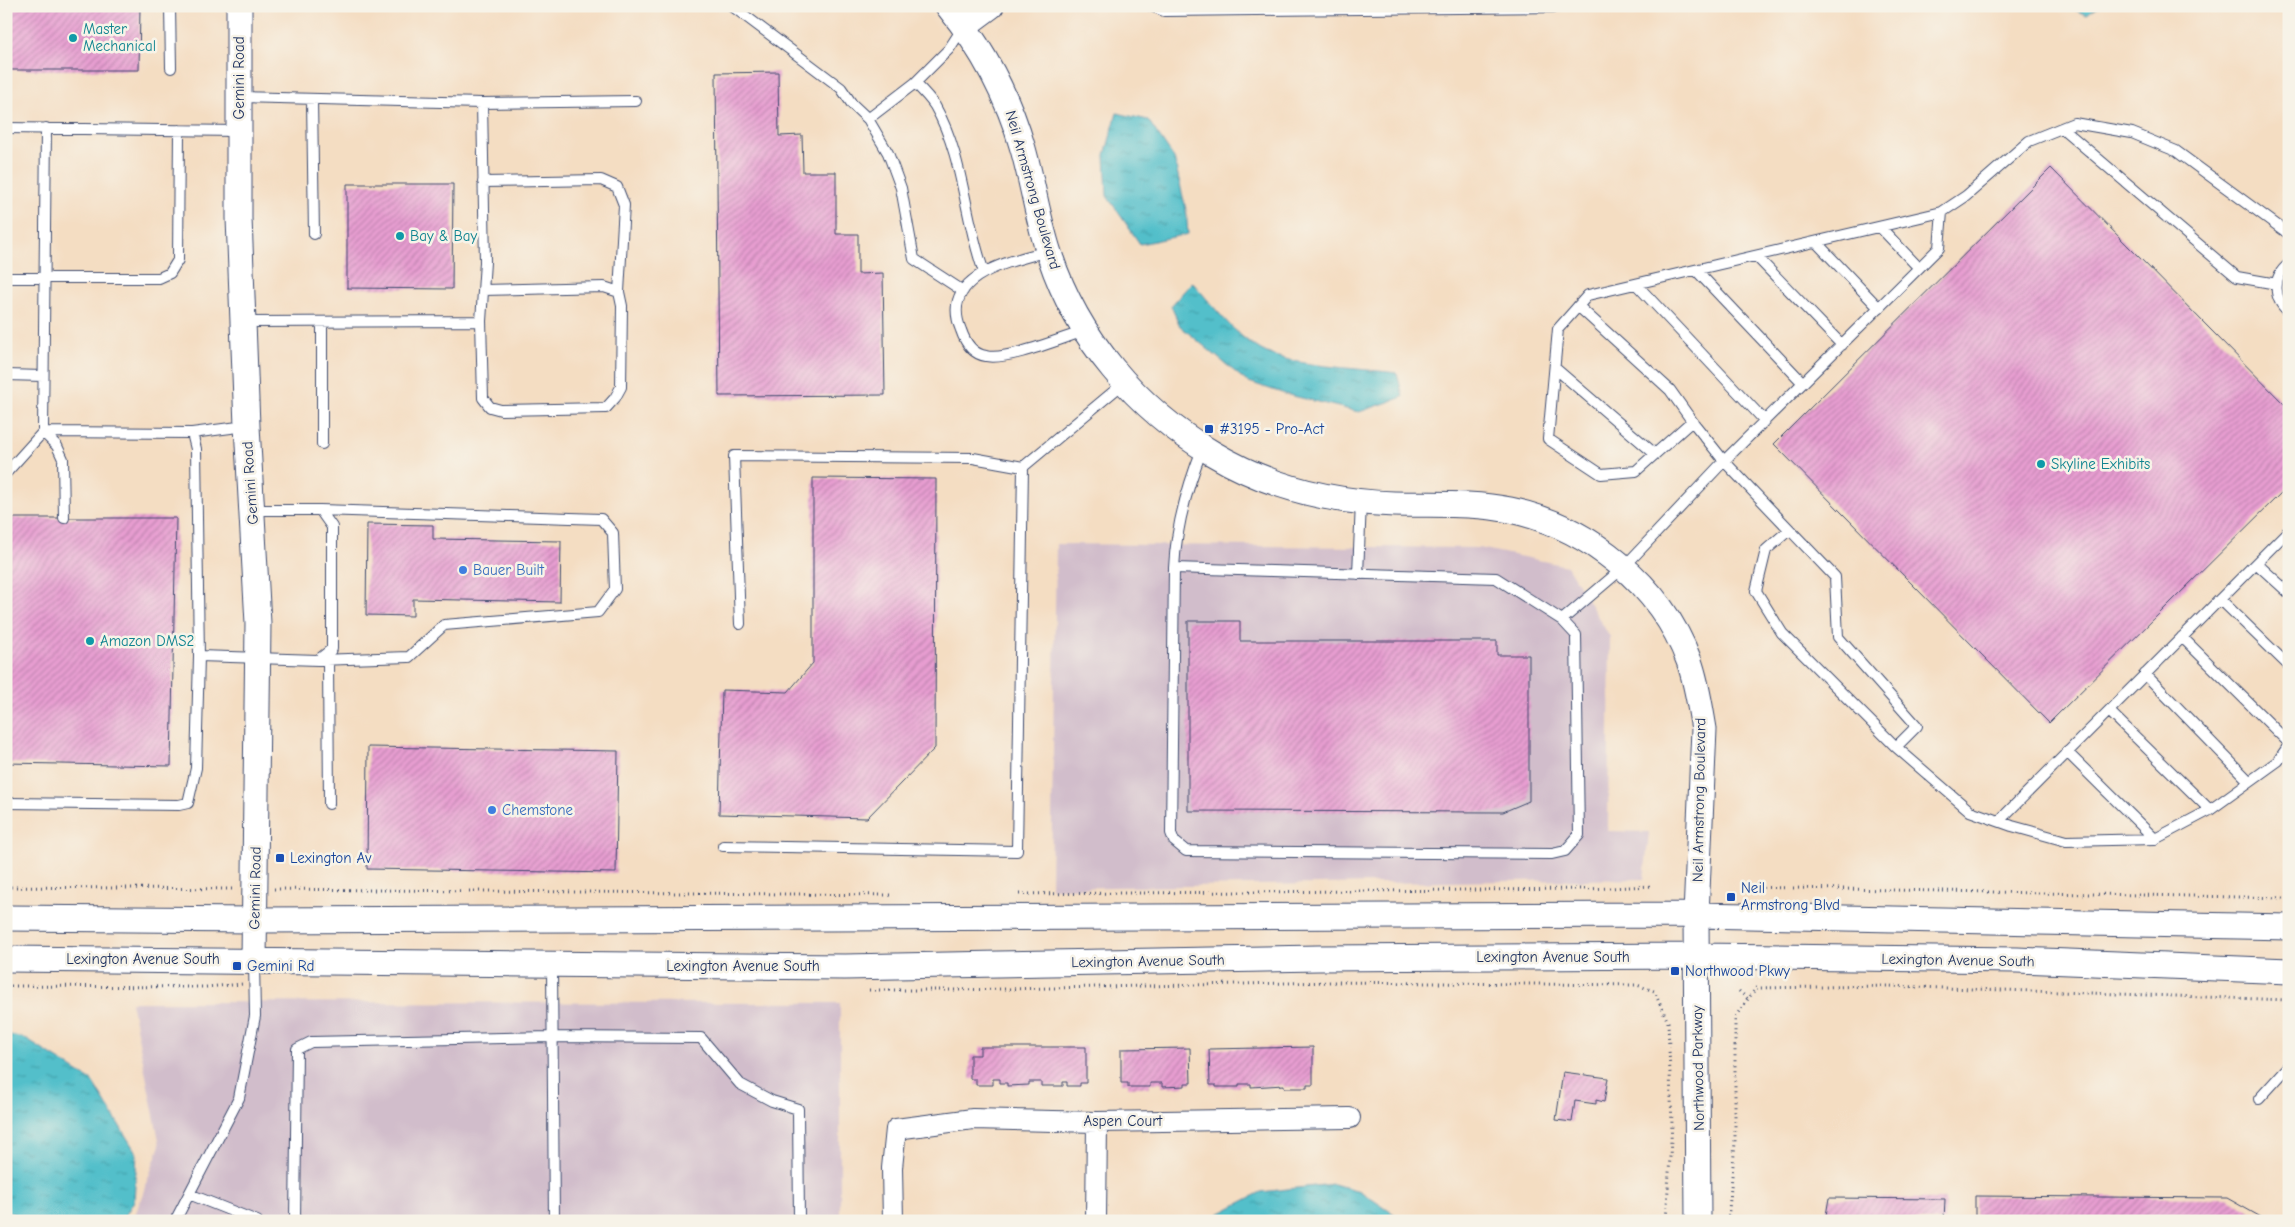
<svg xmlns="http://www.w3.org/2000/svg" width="2295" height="1227" font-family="'Comic Neue',sans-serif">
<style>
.industrial{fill:#d1bdcb}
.water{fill:url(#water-ripples);stroke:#367794}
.building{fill:url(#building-hatch)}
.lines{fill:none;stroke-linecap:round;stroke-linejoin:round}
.service-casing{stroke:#3c496d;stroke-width:12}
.minor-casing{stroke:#3c496d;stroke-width:22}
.tertiary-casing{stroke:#3c496d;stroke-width:27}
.path{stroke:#3c496d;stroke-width:3;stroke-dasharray:1 4;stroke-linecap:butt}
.service{stroke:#fff;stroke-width:10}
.minor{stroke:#fff;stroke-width:20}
.tertiary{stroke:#fff;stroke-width:25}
.culture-dot{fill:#0f9aa8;stroke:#f7f3e8;stroke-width:2}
.transit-dot{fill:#1a4fb4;stroke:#f7f3e8;stroke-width:2}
.shop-dot{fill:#3f7fe0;stroke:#f7f3e8;stroke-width:2}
.labels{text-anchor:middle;stroke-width:5;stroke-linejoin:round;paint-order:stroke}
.culture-label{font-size:15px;fill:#0d838f;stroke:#f7f3e8;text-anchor:start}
.street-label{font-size:15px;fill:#1b2f5e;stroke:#f7f3e8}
.transit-label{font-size:15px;fill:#164399;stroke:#f7f3e8;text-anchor:start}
.shop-label{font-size:15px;fill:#366cbe;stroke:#f7f3e8;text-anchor:start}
</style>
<defs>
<pattern id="water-ripples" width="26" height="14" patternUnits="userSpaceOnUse" patternTransform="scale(1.25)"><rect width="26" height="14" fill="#52bfca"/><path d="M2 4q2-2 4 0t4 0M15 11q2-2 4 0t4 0" fill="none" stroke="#439ca7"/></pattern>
<pattern id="building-hatch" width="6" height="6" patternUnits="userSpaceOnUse" patternTransform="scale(1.25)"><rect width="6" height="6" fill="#e89ed1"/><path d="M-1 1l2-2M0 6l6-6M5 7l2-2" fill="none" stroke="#bb81ad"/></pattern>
</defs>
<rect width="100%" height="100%" fill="#f7f3e8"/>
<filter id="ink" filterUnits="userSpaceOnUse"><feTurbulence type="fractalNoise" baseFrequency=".02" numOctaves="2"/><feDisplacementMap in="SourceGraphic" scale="10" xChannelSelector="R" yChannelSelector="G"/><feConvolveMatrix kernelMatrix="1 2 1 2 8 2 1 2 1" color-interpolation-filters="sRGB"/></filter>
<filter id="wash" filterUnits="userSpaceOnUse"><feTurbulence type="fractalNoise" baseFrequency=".0096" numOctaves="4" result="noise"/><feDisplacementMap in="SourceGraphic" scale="20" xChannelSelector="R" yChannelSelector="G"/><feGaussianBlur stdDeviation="1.12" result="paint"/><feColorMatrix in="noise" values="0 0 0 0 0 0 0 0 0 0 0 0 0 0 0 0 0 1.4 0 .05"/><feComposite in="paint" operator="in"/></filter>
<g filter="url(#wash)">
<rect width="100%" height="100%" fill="#f4ddc2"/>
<path class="industrial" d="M1056,544l423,4 88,18 43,71 -2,194 41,1 -5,47 -593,9z
M131,1002l709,1v218h-707l27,-76z"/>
<path class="water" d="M2067,6h33l-14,9z
M1117,113l31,7 26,38 12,52 2,24 -48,10 -33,-48 -2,-41z
M1192,282c21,23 41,52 69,68 30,17 99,18 136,23l6,24 -44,15 -74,-18 -39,-13 -66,-55 -9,-20z
M6,1034l18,4 68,43 45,73 -3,47 -9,15 -9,5c-35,0 -77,5 -110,-10z
M1333,1184l27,7 44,30h-199l56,-29z"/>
<g id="blocks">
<path class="building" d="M6,6h134l-1,64h-133z
M778,72l1,64 23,-1 1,37h33v62h22v40l25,-1 2,122 -166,1 -3,-323z
M2051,168l238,241v76l-240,238 -275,-279z
M347,184h106l-1,105 -105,-1z
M813,478l123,1 -1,269 -68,70 -148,-4 3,-124 66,2 25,-29z
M6,518h170l-5,248 -165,-3z
M367,524l66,1v14l128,2 -1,61 -147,-3v17l-47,-1z
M1188,621h52v20h257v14h32v146l-26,11 -315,-1z
M368,747l250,4 -2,122 -249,-4z
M980,1047h106v36h-6v3h-13v-4h-4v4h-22v-4h-12v3l-22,1v-3h-7v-4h-7v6h-17v-6h-6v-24h10z
M1313,1047v38h-6v3h-23v-3l-33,2v-3h-12v3h-23v-2h-6l-1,-36z
M1190,1048l1,35h-6v3l-23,1v-4h-12v4h-22v-4h-7v-34z
M1563,1072l45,6 -4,24 -8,-2v4l-21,-3 -3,21 -16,-2z
M1975,1196l252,2 41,23h-293z
M1829,1198l116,1 -1,22h-119z"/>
</g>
</g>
<g filter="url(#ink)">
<use href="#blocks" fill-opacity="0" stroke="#3c496d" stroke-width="1"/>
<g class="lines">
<g class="service-casing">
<path id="service" d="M170,6l1,62
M732,6l109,82 11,16 16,15 47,-36
M1151,6l13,5 400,-4
M964,26l-15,23 -34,34c7,7 15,15 20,23 29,51 29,112 49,166
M240,97l242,6 3,159 -4,59 -237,1
M312,99l2,135
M482,103l154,-2
M868,119l20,34 13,35 13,71 49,32
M6,128l232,3
M2062,128l175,149 40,7
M483,182l118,-2 16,7 7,18 -5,87
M1880,227l39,41
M1816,242l63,66
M1048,251c-36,10 -110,24 -87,79 4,12 11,24 25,26 21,5 76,-18 99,-25
M1756,256l86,89
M2289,264c-17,13 -16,35 0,48
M1696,270l107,113
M6,278h153l11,-5 8,-13 1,-130
M1636,284l129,137
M1578,306l92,84 22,31
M481,321l2,77 7,9 11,3 105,-2 9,-10 6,-11 1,-81 -3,-14 -15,-5 -121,3
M1555,368l100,86
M6,375l37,1
M246,426l-54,7 4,16 3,207 119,4 14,-11v-122l-12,-17h-68
M43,432l149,1
M43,432l14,14 6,13 1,59
M322,444v-122
M6,473l37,-41 3,-304
M1789,530l-23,20 -10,41 26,42 114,114 21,-21 -79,-89 -3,-60 -111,-116 215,-213 3,-36
M2256,563l33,30
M1174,568l322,10 66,42 14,15 3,200 -14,16 -13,3 -366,-3 -12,-10 -3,-8 3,-265c2,-42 13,-81 29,-121
M1358,574l3,-72
M2220,599l69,67
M1562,620l61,-52 101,-107 -32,-40 -56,50 -35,3 -53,-35 10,-110 30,-34 354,-83 24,-16 63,-55 45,-18 58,10 44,18 113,83
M740,624l-6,-168 239,2 50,9
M2182,637l107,106
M318,660l91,-3 35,-32 154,-13 17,-23 -2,-56 -12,-14 -281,-9
M328,660l1,144
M2145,674l104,107
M2109,711l101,99
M1896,747l74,64 42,15 54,15 89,-2 55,-29 68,-49 11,-16
M2067,752l88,87
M6,803l173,2 9,-2 8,-35 3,-112
M1999,821l290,-291
M723,846l294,5 6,-384 102,-85
M552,965l2,256
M2259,1099l30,-33
M189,1194l68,27
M175,1221l64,-123 16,-82 -1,-55
M295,1221l2,-172 14,-7 241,-5 149,1 39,46 32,17 26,8 1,112"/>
</g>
<g class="minor-casing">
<path id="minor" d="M893,1221l-1,-53 4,-39 77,-10 124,3 253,-4
M1096,1221l1,-99"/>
</g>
<g class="tertiary-casing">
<path id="tertiary" d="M239,6v212l8,208 11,197 -4,337
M948,6c34,42 60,90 75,143 10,35 15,72 27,107 27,82 87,153 162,197 55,33 118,49 182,51 39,1 78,-2 116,6 78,16 151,75 179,151 8,22 11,45 15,68l-8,186 2,306
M964,26l27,-20
M6,918l249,2 1441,-5 593,12
M6,959l839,8 473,-9 378,-2 321,4 272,11"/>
</g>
<path class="path" d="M6,887l229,2
M1743,887l546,11
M274,889l616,6
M1019,894l567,-5 67,-3
M6,986l200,1 37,-3
M869,990h87l378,-8 303,3 17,6 14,31 4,102 -6,97
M1739,991l9,8
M1728,1221l7,-78v-126l21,-29 132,-2 401,14"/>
<use href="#service" class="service"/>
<use href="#minor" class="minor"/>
<use href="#tertiary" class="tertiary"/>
</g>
</g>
<g class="culture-dot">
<circle cx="73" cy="38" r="5"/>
<circle cx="400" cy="236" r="5"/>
<circle cx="2041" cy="464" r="5"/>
<circle cx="90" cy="641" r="5"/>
</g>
<g class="transit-dot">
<rect x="1204" y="424" width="10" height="10" rx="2.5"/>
<rect x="275" y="853" width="10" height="10" rx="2.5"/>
<rect x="1726" y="892" width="10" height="10" rx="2.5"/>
<rect x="232" y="961" width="10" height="10" rx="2.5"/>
<rect x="1670" y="966" width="10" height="10" rx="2.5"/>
</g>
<g class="shop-dot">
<circle cx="463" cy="570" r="5"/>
<circle cx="492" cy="810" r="5"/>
</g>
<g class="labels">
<g class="culture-label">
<text x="83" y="34">Master<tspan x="83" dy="17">Mechanical</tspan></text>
<text x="410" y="241">Bay &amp; Bay</text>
<text x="2051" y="469">Skyline Exhibits</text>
<text x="100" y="646">Amazon DMS2</text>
</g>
<g class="street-label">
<text transform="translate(239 78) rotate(-90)" y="5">Gemini Road</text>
<text transform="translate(1033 190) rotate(74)" y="5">Neil Armstrong Boulevard</text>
<text transform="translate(250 483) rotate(-94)" y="5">Gemini Road</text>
<text transform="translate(1699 800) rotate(-89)" y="5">Neil Armstrong Boulevard</text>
<text transform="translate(255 888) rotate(-89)" y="5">Gemini Road</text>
<text x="1553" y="962">Lexington Avenue South</text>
<text x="143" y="964">Lexington Avenue South</text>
<text transform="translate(1958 960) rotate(1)" y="5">Lexington Avenue South</text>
<text transform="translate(1148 961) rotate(-1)" y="5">Lexington Avenue South</text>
<text x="743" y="971">Lexington Avenue South</text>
<text transform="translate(1698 1068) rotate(-91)" y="5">Northwood Parkway</text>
<text x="1123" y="1126">Aspen Court</text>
</g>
<g class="transit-label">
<text x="1219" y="434">#3195 - Pro-Act</text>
<text x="290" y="863">Lexington Av</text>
<text x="1741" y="893">Neil<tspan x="1741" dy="17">Armstrong Blvd</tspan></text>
<text x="247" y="971">Gemini Rd</text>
<text x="1685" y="976">Northwood Pkwy</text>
</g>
<g class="shop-label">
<text x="473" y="575">Bauer Built</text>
<text x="502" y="815">Chemstone</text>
</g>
</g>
<rect width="2295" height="1227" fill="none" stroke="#f7f3e8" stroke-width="25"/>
</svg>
